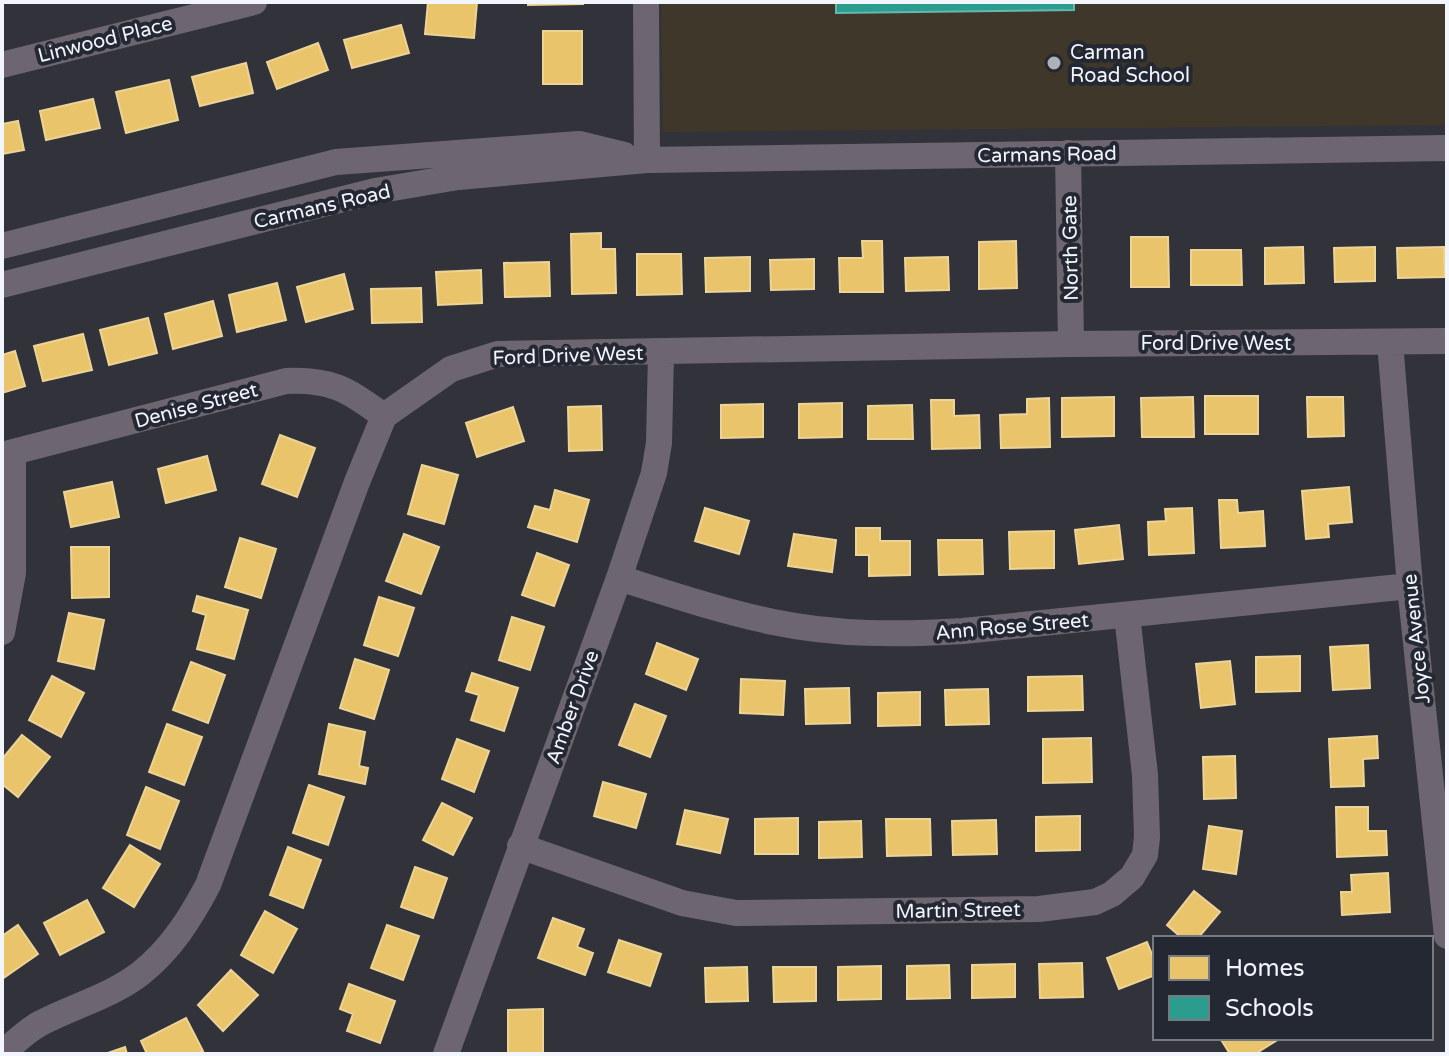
<svg xmlns="http://www.w3.org/2000/svg" width="1449" height="1056" font-family="'Varela Round',sans-serif">
<style>
.education{fill:#3f382a}
.homes{fill:#e9c46a;stroke:#ecd396;stroke-width:2}
.schools{fill:#2a9d8f;stroke:#66b7b0;stroke-width:2}
.lines{fill:none;stroke-linecap:round;stroke-linejoin:round}
.minor{stroke:#6d6670;stroke-width:26}
.poi-dot{fill:#afb1b8;stroke:#242832;stroke-width:3}
.labels{text-anchor:middle;stroke-width:8;stroke-linejoin:round;paint-order:stroke}
.street-label{font-size:20px;fill:#f2f5fc;stroke:#242832}
.poi-label{font-size:20px;fill:#f2f5fc;stroke:#242832;text-anchor:start}
</style>
<rect width="100%" height="100%" fill="#32333a"/>
<path class="education" d="M661,2h786v123l-784,7z"/>
<path class="homes" d="M428,2h49l-3,36 -49,-4z
M528,2h55v2l-55,1z
M401,25l8,28 -57,15 -8,-28z
M543,31h39v53h-39z
M318,43l10,27 -51,19 -10,-27z
M246,63l7,30 -53,13 -8,-29z
M169,80l9,40 -52,13 -10,-41z
M93,99l7,29 -54,12 -6,-29z
M18,121l6,29 -22,4v-30z
M601,233v16h14l1,44 -44,1 -1,-60z
M1131,237h37l1,50h-38z
M862,241h20l1,51h-43l-1,-34h24z
M1016,241l1,47 -38,1v-47z
M1303,247l1,36 -39,1v-36z
M1375,247v34l-40,1 -1,-34z
M1444,247l1,30 -47,1 -1,-30z
M1191,250h50l1,35h-51z
M637,254h44l1,40 -45,1z
M750,257v34l-44,1 -1,-34z
M948,257l1,33 -43,1 -1,-33z
M814,259v30l-43,1 -1,-30z
M549,262l1,34 -45,1 -1,-34z
M481,270l1,33 -44,2 -2,-33z
M344,274l9,35 -47,13 -9,-35z
M277,283l9,37 -49,12 -8,-37z
M421,288l1,34 -50,1 -1,-34z
M213,301l9,35 -49,13 -8,-35z
M148,318l9,35 -48,12 -9,-35z
M83,334l9,36 -49,11 -9,-35z
M15,351l10,35 -23,7v-38z
M1205,396h53v38h-53z
M1114,397v39l-52,1v-39z
M1193,397l1,40h-52l-1,-39z
M1307,397h36l1,39 -36,1z
M1049,398l1,49 -49,1 -1,-33 27,-1v-15z
M931,400h23v16l25,-1 1,33 -48,1z
M842,403v34l-43,1v-34z
M763,404v33l-42,1v-33z
M912,405l1,34h-45v-33z
M601,406l1,44 -33,1 -1,-44z
M513,407l11,34 -47,16 -11,-34z
M280,435l35,13 -18,49 -35,-13z
M207,456l9,34 -50,13 -8,-34z
M422,465l36,10 -14,49 -36,-10z
M112,482l7,35 -48,10 -7,-35z
M1349,487l3,35 -24,2 1,13 -23,2 -4,-48z
M555,490l34,10 -12,42 -49,-15 7,-21 15,4z
M1219,500h18l1,13 25,-2 2,35 -44,2z
M705,508l44,13 -10,33 -44,-13z
M1192,508l2,45 -45,2 -1,-33 18,-1 -1,-12z
M1119,525l4,34 -44,5 -4,-34z
M856,528h24v13h30v34l-41,1v-21h-13z
M1054,531v37l-44,1 -1,-37z
M404,534l35,13 -18,47 -35,-13z
M794,534l42,6 -4,32 -44,-6z
M240,538l36,11 -15,49 -36,-11z
M938,540h44l1,34 -44,1z
M71,547h38v50l-37,1z
M537,553l32,12 -15,41 -32,-11z
M197,596l51,14 -14,49 -37,-10 9,-34 -13,-4z
M379,597l35,11 -16,48 -34,-11z
M69,613l35,7 -10,49 -36,-8z
M512,617l32,10 -14,43 -31,-10z
M657,643l41,16 -12,31 -40,-16z
M1368,645l2,43 -37,2 -3,-43z
M1300,656v35l-44,1v-35z
M355,659l34,11 -15,49 -34,-11z
M1230,661l5,43 -34,4 -5,-44z
M191,662l34,13 -17,48 -35,-13z
M472,673l46,15 -14,43 -33,-11 8,-25 -13,-4z
M52,676l32,17 -23,44 -32,-17z
M1082,676l1,34 -55,1v-34z
M741,679l44,2 -2,34 -43,-2z
M849,688l1,35 -44,1 -1,-35z
M988,689l1,35 -43,1 -1,-35z
M920,692v33l-42,1v-33z
M635,704l31,12 -16,41 -31,-12z
M167,724l35,13 -18,48 -35,-13z
M329,724l36,8 -6,34 9,2 -3,16 -46,-10z
M22,735l28,22 -32,40 -16,-13v-25z
M1377,736l1,22 -15,1 1,27 -33,1 -2,-48z
M1091,738l1,44 -49,1v-44z
M457,739l32,12 -15,41 -32,-13z
M1235,756l1,42 -32,1 -1,-42z
M603,782l43,12 -10,34 -42,-12z
M309,785l35,12 -16,48 -35,-12z
M146,787l33,14 -19,48 -33,-14z
M442,803l30,15 -19,37 -30,-15z
M1336,807h32v24h18l1,24 -50,2z
M685,810l43,9 -8,34 -43,-9z
M1080,816v34l-44,1v-34z
M798,818v36h-43v-35z
M886,819h44l1,36 -44,1z
M996,820l1,34 -44,1 -1,-34z
M861,821l1,36 -43,1v-36z
M1209,826l33,5 -6,43 -33,-5z
M130,845l30,19 -26,43 -31,-19z
M288,847l33,13 -18,48 -33,-13z
M415,867l32,11 -14,40 -32,-11z
M1388,873l2,39 -48,3 -1,-23h11l-1,-17z
M1194,891l26,21 -22,26h-16l-15,-13z
M87,900l17,32 -44,23 -16,-32z
M265,911l32,18 -24,44 -32,-18z
M553,918l31,11 -7,18 16,6 -8,22 -47,-17z
M18,925l20,29 -36,25v-43z
M387,925l32,11 -16,44 -32,-12z
M619,940l42,14 -11,32 -42,-14z
M1147,942l8,20v13l-36,14 -12,-31z
M1082,963l1,34 -43,1 -1,-34z
M1015,964v33l-43,1v-33z
M949,965l1,33 -43,1v-33z
M881,966v33l-43,1v-33z
M747,967l1,34 -42,1 -1,-34z
M773,967h43v34l-42,1z
M231,970l27,25 -35,36 -25,-26z
M349,984l46,17 -15,42 -33,-12 6,-17 -13,-5z
M543,1009v45h-35v-44z
M186,1018l17,33 -6,3h-50l-6,-13z
M1220,1038h58l1,1 -24,15h-25z
M125,1047l2,7h-22z"/>
<path class="schools" d="M836,2h238v8l-238,3z"/>
<g class="lines">
<path class="minor" d="M646,2l1,158
M2,65l252,-63
M1068,153l3,191
M2,246l334,-84 243,-18 45,11
M2,285l373,-94 83,-14 189,-17 800,-12
M1390,342l20,244 37,350
M2,455l284,-74c47,-2 61,9 98,35
M619,578c51,16 102,33 154,44 62,13 126,13 190,9l447,-45
M2,632l11,-59v-121
M520,846l162,57 54,10 303,-4 56,-7 17,-8 20,-17 13,-22 2,-18 -2,-62 -18,-160
M2,1054c12,-11 25,-24 39,-31 32,-17 71,-27 100,-50 30,-24 49,-54 67,-88l149,-403 27,-66 67,-47 47,-15 573,-10 376,-3
M446,1054l173,-476 35,-105 5,-30 2,-91"/>
</g>
<circle class="poi-dot" cx="1054" cy="63" r="8"/>
<g class="labels">
<g class="street-label">
<text transform="translate(105 39) rotate(-14)" y="7">Linwood Place</text>
<text transform="translate(1047 154) rotate(-1)" y="7">Carmans Road</text>
<text transform="translate(322 206) rotate(-13)" y="7">Carmans Road</text>
<text transform="translate(1070 248) rotate(-91)" y="7">North Gate</text>
<text x="1216" y="350">Ford Drive West</text>
<text transform="translate(568 355) rotate(-2)" y="7">Ford Drive West</text>
<text transform="translate(196 405) rotate(-15)" y="7">Denise Street</text>
<text transform="translate(1012 626) rotate(-5)" y="7">Ann Rose Street</text>
<text transform="translate(1416 639) rotate(-96)" y="7">Joyce Avenue</text>
<text transform="translate(572 707) rotate(-70)" y="7">Amber Drive</text>
<text transform="translate(958 910) rotate(-1)" y="7">Martin Street</text>
</g>
<g class="poi-label">
<text x="1070" y="59">Carman<tspan x="1070" dy="23">Road School</tspan></text>
</g>
</g>
<rect width="1449" height="1056" fill="none" stroke="#f2f5fc" stroke-width="8"/>
<rect x="1153" y="936" width="280" height="104" fill="#242832" stroke="#767a83" stroke-width="2"/>
<rect x="1169" y="956" width="40" height="24" fill="#e9c46a" stroke="#767a83" stroke-width="2"/>
<text x="1225" y="976" font-size="24" fill="#f2f5fc">Homes</text>
<rect x="1169" y="996" width="40" height="24" fill="#2a9d8f" stroke="#767a83" stroke-width="2"/>
<text x="1225" y="1016" font-size="24" fill="#f2f5fc">Schools</text>
</svg>
